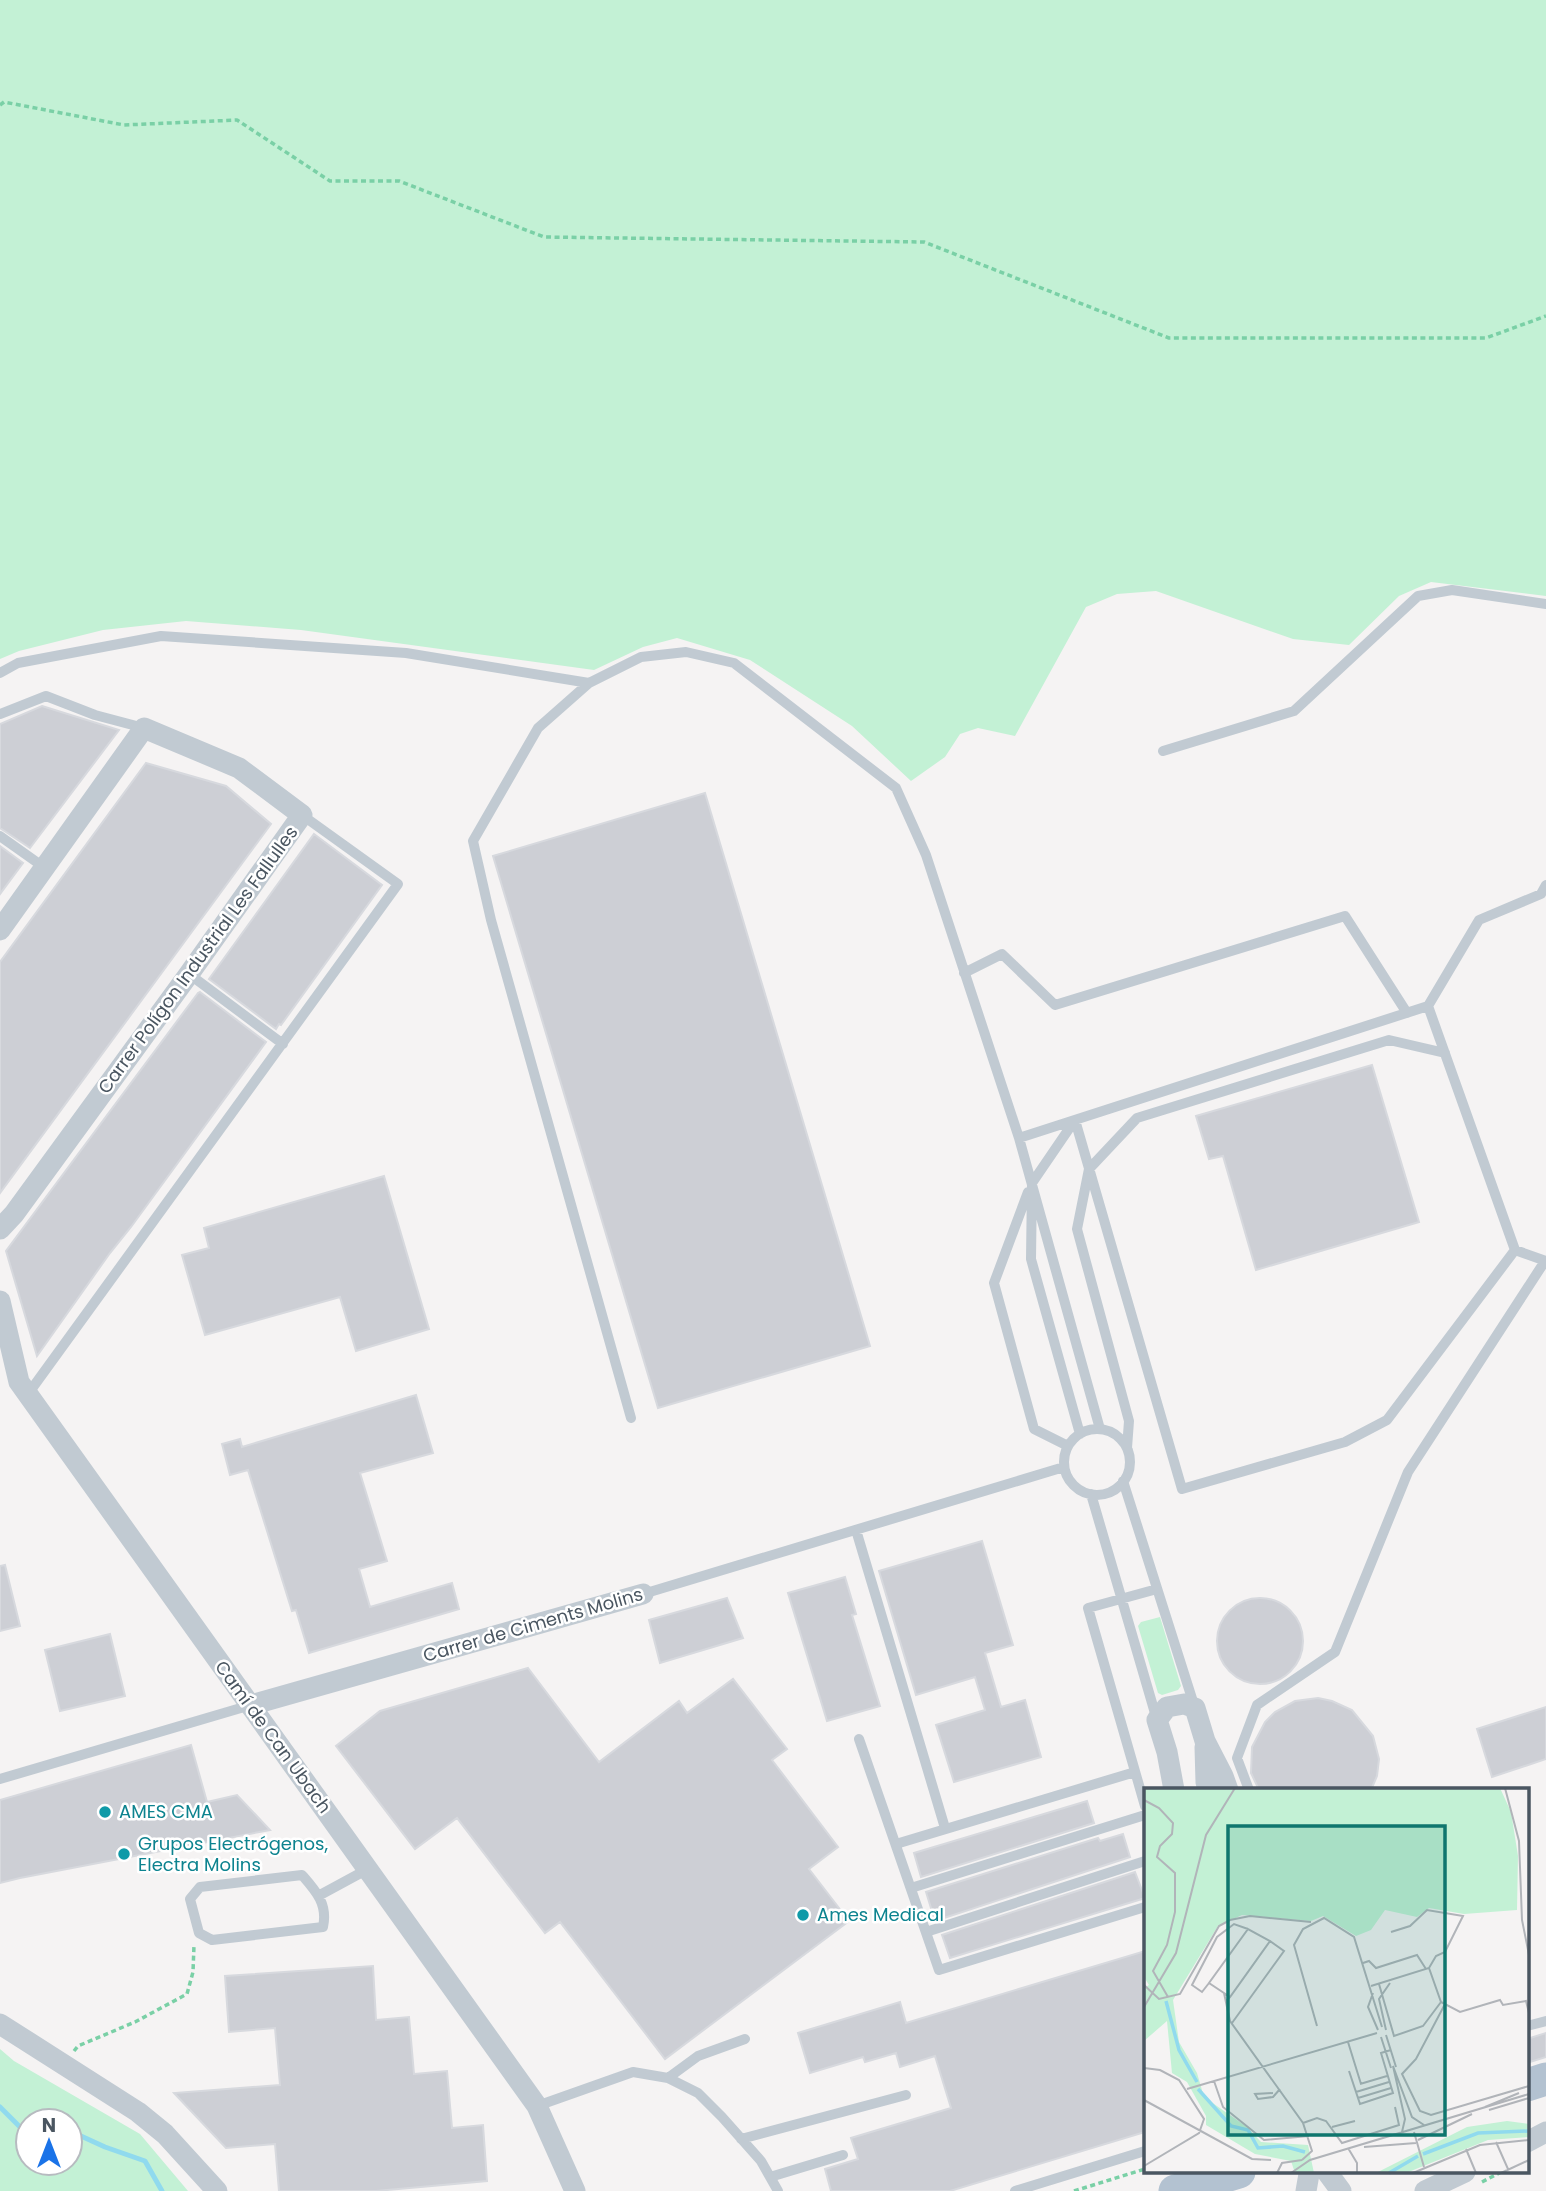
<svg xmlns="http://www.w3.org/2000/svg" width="1546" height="2191" font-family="Poppins,sans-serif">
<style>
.green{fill:#c3f1d5;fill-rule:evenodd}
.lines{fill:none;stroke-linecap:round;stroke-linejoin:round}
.stream{stroke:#90daee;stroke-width:5}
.building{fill:#cdcfd5;stroke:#d7d9de;stroke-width:2}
.path{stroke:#7ad0a6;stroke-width:3.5;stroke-dasharray:5 3.5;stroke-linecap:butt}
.service{stroke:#c1cad2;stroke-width:10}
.minor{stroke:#c1cad2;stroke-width:21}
.primary{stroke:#b3c2d1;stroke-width:33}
.culture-dot{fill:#0f9aa8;stroke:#fff;stroke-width:2.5}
.labels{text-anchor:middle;stroke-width:5;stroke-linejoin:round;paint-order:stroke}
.street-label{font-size:18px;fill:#4a5661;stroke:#fff}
.culture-label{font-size:18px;fill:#0d838f;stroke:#fff;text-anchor:start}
.inset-river{fill:none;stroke:#90daee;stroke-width:3.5}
.inset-road{fill:none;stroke:#b1b4b9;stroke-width:2}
.view{fill:#0f766e;fill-opacity:0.15;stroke:#0f766e;stroke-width:3.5}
.inset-edge{fill:none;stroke:#4a5661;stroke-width:3.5}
</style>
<rect width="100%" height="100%" fill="#f5f3f3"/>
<path class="green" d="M0,0h1546v596l-115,-14 -32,14 -50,49 -56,-6 -137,-48 -39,3 -31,13 -71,129 -37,-8 -18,6 -15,23 -34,24 -59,-55 -102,-66 -73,-22 -34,9 -49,23 -293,-40 -115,-9 -83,9 -84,21 -19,8z
M1160,1617l21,69 -3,4 -16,5 -4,-2 -20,-67 3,-4z
M0,2049l14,12 126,73 48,57h-188zM28,2121h42v42h-42z"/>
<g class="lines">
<path class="stream" d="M0,2107l22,22h6
M70,2131l35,16 40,14 17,30"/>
</g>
<path class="building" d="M42,706l77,24 -89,118 -30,-20v-104z
M146,763l80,23 45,38 -271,369v-231z
M705,793l165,553 -212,62 -165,-552z
M314,834l68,51 -101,140 -2,-1 -3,5 -67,-50z
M0,846l23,17 -23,31z
M200,992l66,50 -135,185 -21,26 -73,103 -31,-105 192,-258z
M1372,1065l47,157 -163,48 -33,-114 -14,3 -13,-43z
M384,1176l45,153 -73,22 -16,-54 -135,38 -23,-80 27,-7 -5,-20z
M416,1395l17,58 -73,20 27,88 -28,8 11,38 82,-24 7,26 -150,44 -13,-43 -4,1 -44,-141 -18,5 -8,-31 18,-5 2,8z
M982,1541l31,104 -28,8 16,54 24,-7 16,57 -87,25 -18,-57 49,-15 -10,-33 -59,18 -37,-124z
M5,1565l15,61 -20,5v-65z
M845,1577l11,37 -4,1 28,91 -53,15 -39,-128z
M1217 1641a43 43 0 1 1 86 0a43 43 0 1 1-86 0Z
M727,1598l16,40 -83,25 -11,-43z
M110,1634l15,62 -65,15 -15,-61z
M528,1668l71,94 80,-61 8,12 46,-34 54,70 -15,11 66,87 -29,22 40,52 -184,138 -105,-137 -15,11 -88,-115 -42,31 -79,-103 44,-35z
M1318,1698l14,3 20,9 21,26 6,23 -2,17 -6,14h-112l-8,-17 1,-26 13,-25 10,-10 20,-11z
M1546,1707v52l-54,18 -15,-48z
M191,1745l16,57 30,-7 33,35 -250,48 -20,5v-83z
M1087,1801l7,22 -173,54 -7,-24z
M1123,1834l7,23 -195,64 -9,-29 172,-54 2,3z
M1135,1872l10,26 -195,60 -8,-23z
M1145,1951v181l-195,59h-119l-6,-22 33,-10 -7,-21 100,-30 -16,-52 -35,11 -4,-14 -31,9 -2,-5 -53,16 -12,-40 102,-31 6,21z
M373,1966l3,54 33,-3 5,57 33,-3 5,57 31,-3 4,56 -111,10h-97l-4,-47 -49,4 -52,-55 106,-8 -5,-57 -46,4 -4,-56z
M1546,2033v24l-19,6v-24z"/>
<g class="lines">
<path class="path" d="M0,105l4,-3 120,23 113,-5 93,61h69l145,56 380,5 245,96h317l60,-22
M74,2051l4,-5 57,-24 52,-28 6,-22 1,-27
M1482,2182l19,-10
M1074,2191l71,-22"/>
<path class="service" d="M0,673l18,-10 143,-27 245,17 183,30
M0,714l46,-18 49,19 49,13
M1163,751l131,-40 124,-115 34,-6 94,14
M0,836l45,32
M964,973l38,-19 53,51 290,-89 62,97
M189,974l94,70
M1428,1006l87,244 31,11
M1075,1120l107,369 163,-47 42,-22 128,-170
M1075,1120l-43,63 -1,76 49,175
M1019,1138l409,-132 51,-86 62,-26 5,-9
M1028,1192l-34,91 40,146 34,17
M28,1394l370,-510 -96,-69
M631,1418l-140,-498 -18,-79 65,-113 51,-45 52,-26 45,-5 48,11 162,125 30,67 93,283 81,291
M1064 1462a33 33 0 1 1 66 0a33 33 0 1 1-66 0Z
M1127,1448l2,-27 -52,-192 12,-60 48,-51 252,-78 56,13
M1123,1481l72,227
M1091,1494l66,226
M856,1530l89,298
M643,1594l421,-127
M859,1739l80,231 206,-63
M0,1779l251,-74
M1249,1790l-12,-32 20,-53 78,-53 73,-180 137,-211
M1145,1806l-57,-198 69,-19
M896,1844l239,-72
M302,1875c14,16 26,29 21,52l-111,13 -13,-7 -9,-34 10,-12z
M911,1888l234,-73
M320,1895l48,-26
M926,1932l219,-71
M1527,2026l19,-5
M668,2078l30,-22 47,-17
M537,2106l96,-34 35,6 30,15 24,24 39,44 17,30
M741,2139l165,-44
M770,2177l73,-22
M1015,2191l130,-40"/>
<path class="minor" d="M0,930l144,-202 95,40 63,47 -113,159 -175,240 -14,15
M0,1301l19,81 518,724 38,85
M251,1705l392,-111
M1205,1747l1,35 2,8
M1174,1790l-7,-38 -10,-32 10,-13 17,-3 11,4 10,33 18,35 5,14
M0,2024l138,88 27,22 52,57
M1527,2142l19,-10
M1327,2172l14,19
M1306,2191l3,-17
M1425,2191l40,-19"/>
<path class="primary" d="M1527,2085l19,-6
M1175,2191l64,-19"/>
</g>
<g class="culture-dot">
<circle cx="105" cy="1812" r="7"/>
<circle cx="124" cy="1854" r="7"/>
<circle cx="803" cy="1915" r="7"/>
</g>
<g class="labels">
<g class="street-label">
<text transform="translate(198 960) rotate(-54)" y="6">Carrer Polígon Industrial Les Fallulles</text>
<text transform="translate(533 1625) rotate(-16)" y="6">Carrer de Ciments Molins</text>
<text transform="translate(273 1737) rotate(54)" y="6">Camí de Can Ubach</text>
</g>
<g class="culture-label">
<text x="119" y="1818">AMES CMA</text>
<text x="138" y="1850">Grupos Electrógenos,<tspan x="138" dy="21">Electra Molins</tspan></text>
<text x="817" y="1921">Ames Medical</text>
</g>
</g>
<g transform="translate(1144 1788)">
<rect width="385" height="385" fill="#f5f3f3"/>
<path d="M0,0h356l11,24 7,44 -1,54 -53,4 -35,-6 -12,9 -32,-7 -14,20 -15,6 -33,-20 -12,5 -69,-6 -24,11 -45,74 6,42 18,31 7,24 43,30 14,15 47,3 6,28h-19l-4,-12 -36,-7 -49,-29v-9l-19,-34 -15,-9 -5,-52 -23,20v-53l5,-3 -5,-8zM363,333l22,3v13l-41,3 -82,33h-30l91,-46z" fill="#c3f1d5"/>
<path class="inset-river" d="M22,213l13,49 18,32M54,301l33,37 17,4 10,18 25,-2 22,6M279,366l55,-21 51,-2M245,385l29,-17"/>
<path class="inset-road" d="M361,0l14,53 3,79 7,35M0,12l15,8 14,15 -1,11 -12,12 -3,11 18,16v39l-8,33 -14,26 15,26M219,175l6,-2 7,7 41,-13 9,14M285,180l12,34 19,10 40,-12 3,5 23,-4 3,12M65,195l-7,9 -10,-7 25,-48 17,-13 14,5M235,196l15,52 29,-10 18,-24M0,197l15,14 21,-5 39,-68 11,-6 20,-4 61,6M227,198l58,-18 7,-12 9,-4 18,-36 -36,-6 -17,16 -19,6M80,205l6,28 73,102 9,28 -10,9M229,205l-5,14 10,23M82,213l4,-4 40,-56 -22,-12 -39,54 21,14M301,216l-29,55 -14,15 18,37 11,4 98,-29M0,219l32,-54 30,-118 29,-47M88,235l52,-72 -14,-10M173,238l-23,-81 9,-16 21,-11 30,19 28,90M242,242l-7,-31 11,-16M242,247l10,32M237,249l10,31M204,254l13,42M0,280l16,2 19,10 25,39 -5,14 -55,33M205,283l11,33 33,-11 -12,-40 10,-3M70,293l9,26 41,33 45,-4M216,296l27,-8M43,301l190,-56M212,304l33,-10M129,305l-18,1 3,5 15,-2 7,-8M214,310l33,-10M0,312l108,59 19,1M341,319l34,-14M345,322l40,-12M159,335l14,-5 9,3 16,22 57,-18 -4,-18M188,339l23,-6M258,344l3,-13 -12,-53 19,51 12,8M270,344l10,35M274,352l54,-26M352,354l12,27M220,359l52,-4M204,360l9,15v10M322,361l10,24M133,385l5,-10 20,-3M147,385l19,-13 219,-66M269,385l67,-28 49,-5M357,385l28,-13"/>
<path class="view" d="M84,38h217v309h-217z"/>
<rect width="385" height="385" class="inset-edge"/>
</g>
<g transform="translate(49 2142)"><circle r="33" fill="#ffffff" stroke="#b7bbc0" stroke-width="2"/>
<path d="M0-5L12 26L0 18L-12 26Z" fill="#1a73e8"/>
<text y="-10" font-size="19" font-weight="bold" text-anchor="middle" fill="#4a5661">N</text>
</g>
</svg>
